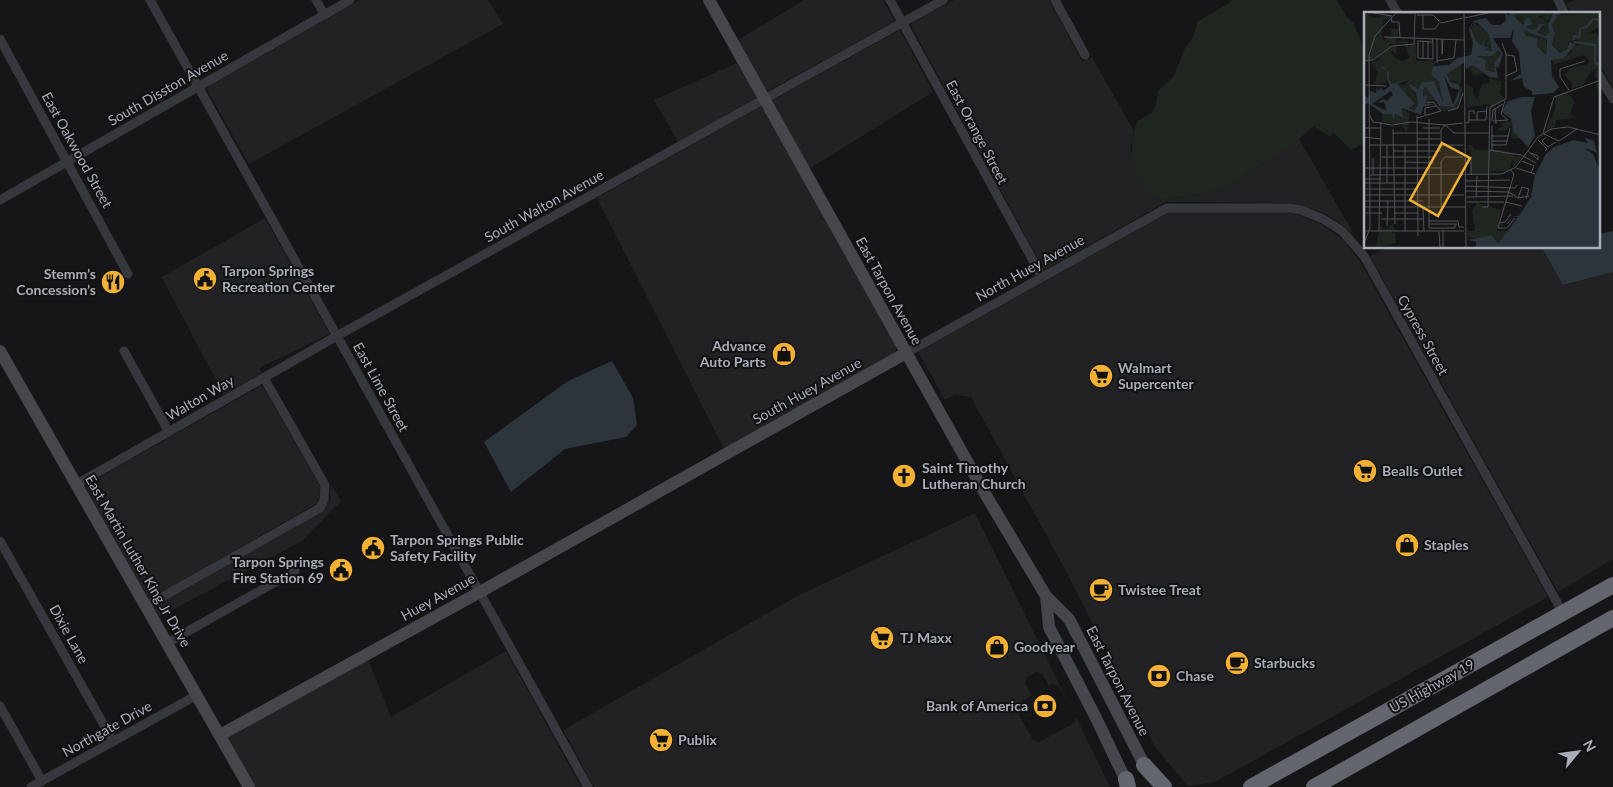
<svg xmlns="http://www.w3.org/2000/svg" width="1613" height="787" font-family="Lato,sans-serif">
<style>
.built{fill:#222225}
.green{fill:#1e261f}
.water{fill:#2c353c}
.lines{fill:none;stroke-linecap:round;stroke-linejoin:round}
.street{stroke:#37383d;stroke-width:9}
.secondary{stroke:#45474d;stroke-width:12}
.highway{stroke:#63666e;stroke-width:16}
.labels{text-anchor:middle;stroke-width:4;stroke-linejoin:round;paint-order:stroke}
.street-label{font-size:14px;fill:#a8adb8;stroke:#111113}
.poi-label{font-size:14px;font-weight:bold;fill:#a8adb8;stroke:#111113;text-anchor:start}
.inset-river{fill:none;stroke:#2c353c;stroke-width:2.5}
.inset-road{fill:none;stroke:#505258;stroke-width:1}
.view{fill:#f2b134;fill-opacity:0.15;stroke:#f2b134;stroke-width:2.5}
.inset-edge{fill:none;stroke:#a8adb8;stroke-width:2.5}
</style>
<rect width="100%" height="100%" fill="#161618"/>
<path class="built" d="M360,0h128l15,24 -254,140 -43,-76z
M804,0h79l12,21 -129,71 -28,-52z
M954,0h95l33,61 10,-4 42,74 -4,19 30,50 37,-6 5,2 27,-11 58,-36 12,-10 56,97 -10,-9 -19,-13 -23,-8 -13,-3 -120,-1 -1,-1 -8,3v1l-117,65 -134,-246z
M1574,0h39v88l-14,-25v-49h-27l-6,-10z
M900,30l33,62 -124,77 -38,-68z
M737,63l20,35 -79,44 -24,-42z
M762,106l135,241 -4,8 -169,94 -127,-251z
M1168,213h120l11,2 21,9 22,15 17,21 189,337 -333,185 -27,4 -33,-39 -87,-172 -97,-178 -17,-2 -9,5 -27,-48z
M265,218l65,116 -71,34 3,5 -38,22 -62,-117 -9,4z
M1387,248h155l22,37 49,-13v287l-55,33 -188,-336z
M262,385l55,96 3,6 -1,12 -3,5 -167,95 -65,-113z
M331,485l10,16 -39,40 -143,76 -5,-10 168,-95 8,-12z
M975,513l99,201 -15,-28 -7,-2 -3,2 -7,-13 -6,-1 -9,5 -2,6 7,13 -9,4 -5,13 15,27 6,2 35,-19 2,-6 34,70h-516l-31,-57 234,-134z
M506,651l75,136h-326l-28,-50 141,-78 23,58z"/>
<path class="green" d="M1233,0h104l9,16 8,8 10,26 -1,10 3,15 -1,68 -14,7 -17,-17 -5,3 -15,-10 -27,23 -58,36 -27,11 -5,-2 -37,6c-30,-19 -33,-47 -23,-79l14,-7 5,-10 2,-13 16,-15 11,-28 8,-11 5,-16 28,-16z"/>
<path class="water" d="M1613,231v41l-50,13 -21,-37h57v-14z
M612,361l21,37 4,27 -11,12 -61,12 -54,43 -27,-50 84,-61z"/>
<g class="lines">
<path class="street" d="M150,0l438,787
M316,0l9,15
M890,0l152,277
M1055,0l30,55
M1390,0l8,14
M1558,0l7,14
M0,39l128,235
M1599,75l14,24
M0,200l350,-200
M124,351l45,81
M906,353l261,-145h122l12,2 22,9 19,12 22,25 199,357
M77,484l260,-148 606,-336
M0,541l113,200
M146,606l174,-98 4,-8 1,-15 -61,-107
M167,643l128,-72
M0,706l42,75
M31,787l166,-92"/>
<path class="secondary" d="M709,0l278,497 59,99 23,23 79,153
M0,351l249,436
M1046,596l3,31 46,89 34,71
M220,735l260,-143 426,-239"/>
<path class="highway" d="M1144,765l20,22
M1126,779l2,8
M1251,787l362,-202
M1314,787l299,-169"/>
</g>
<defs>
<g id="civic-disc" transform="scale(1.25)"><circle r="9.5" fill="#f2b134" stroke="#111113"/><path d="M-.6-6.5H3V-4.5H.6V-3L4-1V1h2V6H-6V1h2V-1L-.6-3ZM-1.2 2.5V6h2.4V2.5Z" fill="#111"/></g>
<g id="restaurant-disc" transform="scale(1.25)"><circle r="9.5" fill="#f2b134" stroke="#111113"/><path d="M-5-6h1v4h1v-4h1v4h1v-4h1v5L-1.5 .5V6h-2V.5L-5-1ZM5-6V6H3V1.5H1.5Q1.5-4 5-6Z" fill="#111"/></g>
<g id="shop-disc" transform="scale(1.25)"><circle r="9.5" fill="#f2b134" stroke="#111113"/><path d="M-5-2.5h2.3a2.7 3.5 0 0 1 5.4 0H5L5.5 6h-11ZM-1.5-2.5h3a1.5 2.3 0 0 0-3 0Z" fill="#111"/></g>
<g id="supermarket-disc" transform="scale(1.25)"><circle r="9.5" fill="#f2b134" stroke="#111113"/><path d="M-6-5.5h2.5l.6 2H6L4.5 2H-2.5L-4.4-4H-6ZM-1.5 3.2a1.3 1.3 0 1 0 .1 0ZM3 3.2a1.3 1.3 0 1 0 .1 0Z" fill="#111"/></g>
<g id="church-disc" transform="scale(1.25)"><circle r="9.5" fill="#f2b134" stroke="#111113"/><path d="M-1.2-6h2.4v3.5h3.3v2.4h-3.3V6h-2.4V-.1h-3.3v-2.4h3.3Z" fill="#111"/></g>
<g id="cafe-disc" transform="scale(1.25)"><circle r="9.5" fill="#f2b134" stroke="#111113"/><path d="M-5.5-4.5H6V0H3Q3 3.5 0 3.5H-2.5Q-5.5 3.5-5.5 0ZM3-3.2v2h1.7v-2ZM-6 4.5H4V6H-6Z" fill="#111"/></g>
<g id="bank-disc" transform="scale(1.25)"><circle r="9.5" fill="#f2b134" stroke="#111113"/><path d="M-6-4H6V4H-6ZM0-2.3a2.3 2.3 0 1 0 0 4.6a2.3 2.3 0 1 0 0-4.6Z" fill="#111"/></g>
</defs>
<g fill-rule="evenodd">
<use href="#civic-disc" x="205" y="279"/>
<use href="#restaurant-disc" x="113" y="282"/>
<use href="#shop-disc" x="784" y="354"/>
<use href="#supermarket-disc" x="1101" y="376"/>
<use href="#supermarket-disc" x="1365" y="471"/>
<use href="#church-disc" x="904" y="476"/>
<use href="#shop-disc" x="1407" y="545"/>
<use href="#civic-disc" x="373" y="548"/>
<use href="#civic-disc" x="341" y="570"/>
<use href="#cafe-disc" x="1101" y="590"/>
<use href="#supermarket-disc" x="882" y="638"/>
<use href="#shop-disc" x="997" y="647"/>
<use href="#cafe-disc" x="1237" y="663"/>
<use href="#bank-disc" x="1159" y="676"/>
<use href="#bank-disc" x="1045" y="706"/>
<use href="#supermarket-disc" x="661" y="740"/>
</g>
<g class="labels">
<g class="street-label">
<text transform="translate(168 88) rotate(-30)" y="5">South Disston Avenue</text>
<text transform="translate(977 132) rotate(62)" y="5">East Orange Street</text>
<text transform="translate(77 150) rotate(61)" y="5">East Oakwood Street</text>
<text transform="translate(544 206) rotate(-29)" y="5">South Walton Avenue</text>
<text transform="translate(1030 268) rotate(-29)" y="5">North Huey Avenue</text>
<text transform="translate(889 291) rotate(61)" y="5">East Tarpon Avenue</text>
<text transform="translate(1423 335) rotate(61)" y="5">Cypress Street</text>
<text transform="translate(381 387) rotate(61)" y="5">East Lime Street</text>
<text transform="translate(807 391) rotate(-29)" y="5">South Huey Avenue</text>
<text transform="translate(200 398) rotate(-30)" y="5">Walton Way</text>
<text transform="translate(138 561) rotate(60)" y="5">East Martin Luther King Jr Drive</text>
<text transform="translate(438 597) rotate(-29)" y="5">Huey Avenue</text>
<text transform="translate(69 634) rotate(61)" y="5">Dixie Lane</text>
<text transform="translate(1118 681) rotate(63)" y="5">East Tarpon Avenue</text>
<text transform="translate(1432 686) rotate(-29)" y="5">US Highway 19</text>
<text transform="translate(107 729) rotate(-29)" y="5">Northgate Drive</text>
</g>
<g class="poi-label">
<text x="222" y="276">Tarpon Springs<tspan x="222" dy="16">Recreation Center</tspan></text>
<text x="96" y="279" text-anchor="end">Stemm’s<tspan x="96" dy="16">Concession’s</tspan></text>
<text x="766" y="351" text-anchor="end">Advance<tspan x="766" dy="16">Auto Parts</tspan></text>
<text x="1118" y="373">Walmart<tspan x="1118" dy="16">Supercenter</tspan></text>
<text x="922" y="473">Saint Timothy<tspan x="922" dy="16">Lutheran Church</tspan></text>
<text x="1382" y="476">Bealls Outlet</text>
<text x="390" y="545">Tarpon Springs Public<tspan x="390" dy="16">Safety Facility</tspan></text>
<text x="1424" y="550">Staples</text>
<text x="324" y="567" text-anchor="end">Tarpon Springs<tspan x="324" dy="16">Fire Station 69</tspan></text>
<text x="1118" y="595">Twistee Treat</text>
<text x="900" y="643">TJ Maxx</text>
<text x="1014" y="652">Goodyear</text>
<text x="1254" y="668">Starbucks</text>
<text x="1176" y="681">Chase</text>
<text x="1028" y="711" text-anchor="end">Bank of America</text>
<text x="678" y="745">Publix</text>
</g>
</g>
<g transform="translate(1364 12)">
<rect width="236" height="236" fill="#161618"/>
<path d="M152,1h37l-4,8 -8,-4 5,-2 -8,1 11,6 1,11 -6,2 -7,-4 8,-4 -3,-4 -6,7 -9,-3 5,-4 -4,-6 -5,7 -5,-2 4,-1 -8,-5zM199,1l-3,2 40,-2v13l-12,8 8,-2 4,7v56l-4,-10 2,-6 -4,-3 3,-7 -6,2 -8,14 -11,3v-5l-8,-8 8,-8 16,-2 2,-4 -6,-6 -31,10 -1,-6 12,-1 8,-7v-5l9,-2 -8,-7 1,5 -4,-1 -3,7 -7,5 -7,-8 2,-11 -3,-9 4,-11zM3,2l7,4 10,-2 -1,-2 9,2 -8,4 -3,14 3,7 8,-7 -3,-6 10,1 -3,13 11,-2 2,6 7,-4v19h20l-5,12 8,9 4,20 -9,-21 -10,1 -5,7 -14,-9 -13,4 -3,-4v-10l-8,-3 7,4 -2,12 -12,1 4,-11 -6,-11 8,-2 -3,-4 -4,4h-9v-43zM40,31l6,15 -8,3 -7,-3 -6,-8 7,3 1,-7 -7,1 -1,-3zM110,10l15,13 3,16 -7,-1 5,-3 -5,-1 2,-7 -5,7 -5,-4 -5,-14zM159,18l23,9v16l-9,-10 2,-8 -13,-1zM134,38l3,5 -6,7 -1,9 -8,-1 -1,-7 3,-2 -11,-5h14zM98,51l-1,21 -8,-4 -3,2 -3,-7zM108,53l22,15 8,1 -2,13 6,5 -15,10 -3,-5 -21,4 -1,-24 8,4 -1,5 4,7 5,-16 8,-1v-5l-7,-5 -10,2 -3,-6 -5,2zM40,70l6,1v5l5,5 3,12 -4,6 -5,-3 7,-3 -9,-8 4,-5 -5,4 -9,-12 9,1zM95,74h3v7l-4,15 -17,3 -9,-11 -6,1 2,-6 -5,2v-8l5,-1 9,18 17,1 5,-8zM203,81l8,9 -5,12 8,4 -22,2 -1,7 -10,4 10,-21v-14zM38,96l8,6 -3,19 -6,-9 -19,-2v-8l7,-1 4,1 1,8 2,-8 6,5zM147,109l3,7v4l7,6 -10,1 1,-14 -7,6 -9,-1 7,-4 -3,-2zM103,133h5l3,5h25l15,4 -1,3h8l-9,11 -1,-5h2v-4l-3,3v8l-40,4v-23zM113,191l24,7 -4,21h11l-10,14 -6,-10 -14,5 -10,-3 -1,-6h8l-3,-20zM29,211l2,7 -6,2 6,1 1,10 -21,5 6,-22 5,4z" fill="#1e261f" fill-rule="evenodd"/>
<path d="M141,1l5,3v-3h6l-2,3 9,9 3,-7h4l2,6 -6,3 5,2 5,1 3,-6h6l-8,8 8,4 5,-4 -2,-7 5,-12h6l-7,12 3,9 -3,11 8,8 7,-4 3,-7 6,2 -12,14 -13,2 1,16 7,11 -6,6 -21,2v-4l-8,-4 -2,-9 -12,3 11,-7 -2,-22 -7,-11 2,-13 -4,10h-17l10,16 -4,13h-3l2,11 -8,-1 -18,-12 -6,4 -1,-7 -18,12 3,8 9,2v15l-5,8 -15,-1 -13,-19 -3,3v6l5,-1 -2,6h6l-8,3h10l-11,3 -2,8 -19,-7 1,10 -8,-4 -1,8 -2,-8h-9l-15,-11 -4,2v-11l4,4 3,-7 5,2 1,-7 1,6 3,-5 2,4 7,-5 -3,-7v-9l-6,-2 1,-2 7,5v9l3,4 13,-4 13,9 4,-7 12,-1 9,21 -4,-20 -8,-7 2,-9 16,-1 8,-7 14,-3 2,-12 -4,-13 4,-9 13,-3 6,7h8l6,-4zM109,10l5,1 11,12 3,16 -7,-1 5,-3 -6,-1 2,-8 -4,8 -5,-4 -6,-14zM159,18l24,9 -1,16 -9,-9 1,-8 -12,-2zM134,38l3,4 -6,8 -1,10 -8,-2 -1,-7 3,-2 -11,-5h15zM80,63l6,12 9,3 -6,15zM40,69l6,1v6l6,5 2,12 -4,6 -5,-3 6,-4 -18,-20zM27,79l2,4 -6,6 -4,-2 -6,4 7,-1 3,9 -15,-7zM158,85h13l-4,14 4,25 -7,11 -14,-15 -3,-13 -9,-7 6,-11zM220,125l10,4 3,12 -14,-6 10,7 7,17v77h-130l6,-2v-4l-8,-2 24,-5 6,9 20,-27 -5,-1 -4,7 -4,2 8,-9h6l12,-19 4,-22 11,-21 8,-7 20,-7 14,3z" fill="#2c353c" fill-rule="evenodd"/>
<path class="inset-river" d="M210,28v-4l5,1 1,-8 7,-2 6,-8 8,1M210,30l21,3v18l6,2"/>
<path class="inset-road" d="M9,1l19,3M32,1h19M100,1l2,235M53,3h16l8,8 22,-5M59,3v14h12l4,-6M27,6l1,4h7l1,15M100,6l24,-5M20,25l80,3M68,26l1,4v17l-15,-1v-17l15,1M78,27v15l1,-15M59,29v18M64,29v18M142,43l8,1 3,15 -11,5M0,49l9,-1 19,-14 22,-2 1,-31M73,49l17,-3 2,-18M73,51v-25M0,73l22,1M205,78l-9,-13v-8l25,-8M190,85l47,-17M141,89l-4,13 7,6M131,96l1,16M84,99l10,-3 5,-15M61,103v-7l11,-2M6,104l3,6 19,3 19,-3 34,3 18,-2M53,104l1,120M53,106l24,-7 -8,-9 -6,1M65,107v88M105,108h17l1,-14M113,108v-8l9,-1M128,109l1,-11 10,-6M129,109l15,-1M102,111l3,-1v-11h5v3M81,113l9,8h35M0,116h17M59,116h17M29,117l2,95M29,121h47M179,121l11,-36M180,122l15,7 18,-12M128,124h17M0,125l17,2M182,125l-4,4 6,6 8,-5M53,127h23M174,128l9,9 -2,2M128,129h16M6,133h93M41,133v87M77,133v-15l4,-5M128,133h14l4,-17M125,138l32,5 15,8M128,138v-24M29,139h48M164,139l10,9v-4l-7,-3M17,145h53M9,146v17M158,149l12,5 -3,7M41,150l29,1M0,156h77M152,156l19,6M147,158l3,4 -16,54h9l8,-10M6,163l132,-1 14,-7 22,-30 13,-8 17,-2 33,8M107,163v-18M0,167h17M102,169l44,-1M0,171h53M23,171v-38M101,174l50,2 2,-3M0,177h17M17,177h36M102,179l43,1 9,6 11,-2M0,183h17M17,183h83M103,185l46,-1M112,185l1,-21M154,186l4,-11 7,2 -3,10M0,189h17M17,189h42M103,190h37M141,190l17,4M0,195h101M59,195l1,24M77,195v-45l4,-5h18M118,195h6v-5l2,-95 16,-8v-45l-4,-11M65,199v17h26v-4M0,201h18M30,201h24M17,207h43M65,209h29l1,6h5M136,211l5,-1 6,-8M65,212h28M23,214l1,-25M0,219h100M15,219l2,-109M79,219v17M75,220l1,16M0,231l6,-15 -1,-173 6,-19 21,-23"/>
<path class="view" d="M78,131l28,15 -32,58 -28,-16z"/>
<rect width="236" height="236" class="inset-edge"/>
</g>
<g transform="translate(1578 752) rotate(61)" stroke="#111113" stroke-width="4" paint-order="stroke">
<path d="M0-4L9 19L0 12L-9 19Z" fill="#a8adb8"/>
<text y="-8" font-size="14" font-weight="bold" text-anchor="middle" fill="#a8adb8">N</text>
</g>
</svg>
